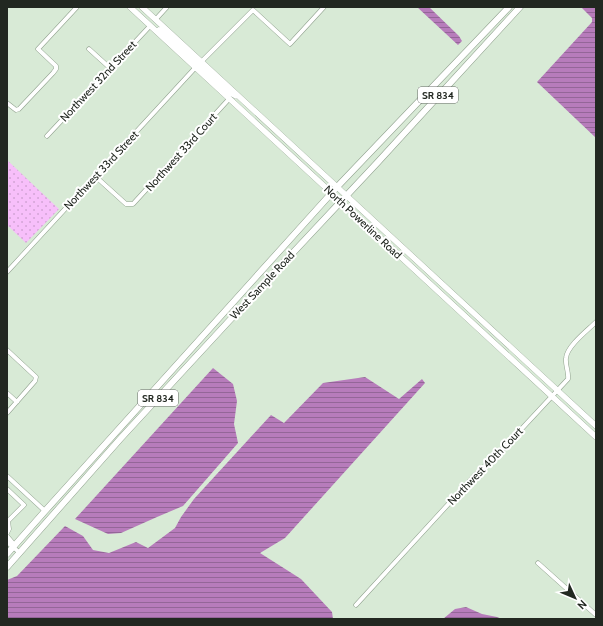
<svg xmlns="http://www.w3.org/2000/svg" width="603" height="626" font-family="Cabin,sans-serif">
<style>
.green{fill:url(#green-dots)}
.water{fill:url(#water-rules)}
.lines{fill:none;stroke-linecap:round;stroke-linejoin:round}
.minor-casing{stroke:#90a18e;stroke-width:5}
.secondary-casing{stroke:#90a18e;stroke-width:6}
.primary-casing{stroke:#90a18e;stroke-width:7}
.minor{stroke:#fff;stroke-width:4}
.secondary{stroke:#fff;stroke-width:5.5}
.primary{stroke:#fff;stroke-width:6}
.labels{text-anchor:middle;stroke-width:4;stroke-linejoin:round;paint-order:stroke}
.shield{fill:#fff;stroke:#646864;stroke-width:1}
.shield-label{font-size:10px;font-weight:bold;fill:#222821}
.street-label{font-size:11px;fill:#222821;stroke:#fff}
</style>
<defs>
<pattern id="green-dots" width="8" height="8" patternUnits="userSpaceOnUse"><rect width="8" height="8" fill="#f7bffa"/><path d="M2 2h.1M6 6h.1" fill="none" stroke="#d3a4d6" stroke-width="1.8" stroke-linecap="round"/></pattern>
<pattern id="water-rules" width="6" height="5" patternUnits="userSpaceOnUse"><rect width="6" height="5" fill="#b77cbb"/><path d="M0 2.5h6" fill="none" stroke="#946698"/></pattern>
</defs>
<rect width="100%" height="100%" fill="#d8ead6"/>
<path class="green" d="M7,160l52,49 -33,34 -19,-18z"/>
<path class="water" d="M417,7h12l30,29 3,5 -4,4z
M581,7h15v131l-59,-56 55,-60v-4z
M213,368l20,16 4,17 -3,23 4,19 -55,63 -26,11 -36,16 -13,1 -33,-15z
M365,377l34,22 23,-20 3,4 -140,155 -25,15 41,26 31,33 1,7h-326v-39l10,-4 48,-50 18,10 10,14 16,3 27,-11 12,6 27,-20 6,-11 13,-18 77,-84 13,8 39,-40z
M466,607l16,7 15,3 5,2h-59l12,-10z"/>
<g class="lines">
<g class="minor-casing">
<path id="minor" d="M156,19l11,-12
M89,49l21,19
M201,62l52,-52 37,34 34,-37
M7,103l9,7 3,-1 34,-36 3,-4v-3l-18,-17 39,-42
M47,136l103,-110
M95,176l31,28h7l96,-105
M7,272l188,-204
M7,350l29,27 -1,4 -28,32
M7,393l10,9
M7,476l38,35
M7,489l17,16 -16,16 1,8 -2,4
M7,536l5,6 2,4
M7,542l13,11
M538,563l58,52
M356,605l119,-130 27,-25 66,-71c1,-7 -3,-14 -2,-21 1,-12 22,-28 30,-36"/>
</g>
<g class="secondary-casing">
<path id="secondary" d="M130,7l466,430
M142,7l454,419
M159,30l35,31 3,1h4
M195,68l3,-2c14,5 24,24 38,30"/>
</g>
<g class="primary-casing">
<path id="primary" d="M7,554l38,-43 292,-324 172,-180
M7,567l114,-129 108,-117 148,-158 143,-156"/>
</g>
<use href="#minor" class="minor"/>
<use href="#secondary" class="secondary"/>
<use href="#primary" class="primary"/>
</g>
<g class="labels">
<g class="shield">
<rect x="418" y="87" width="40" height="16" rx="3"/>
<rect x="138" y="390" width="40" height="16" rx="3"/>
</g>
<g class="shield-label">
<text x="438" y="99">SR 834</text>
<text x="158" y="402">SR 834</text>
</g>
<g class="street-label">
<text transform="translate(98 81) rotate(-47)" y="4">Northwest 32nd Street</text>
<text transform="translate(181 152) rotate(-48)" y="4">Northwest 33rd Court</text>
<text transform="translate(101 170) rotate(-47)" y="4">Northwest 33rd Street</text>
<text transform="translate(363 222) rotate(43)" y="4">North Powerline Road</text>
<text transform="translate(262 285) rotate(-47)" y="4">West Sample Road</text>
<text transform="translate(485 466) rotate(-46)" y="4">Northwest 40th Court</text>
</g>
</g>
<rect width="603" height="626" fill="none" stroke="#222821" stroke-width="16"/>
<g transform="translate(575 598) rotate(134)" stroke="#ffffff" stroke-width="3" paint-order="stroke">
<path d="M0-3L7 15L0 10L-7 15Z" fill="#222821"/>
<text y="-6" font-size="11" font-weight="bold" text-anchor="middle" fill="#222821">N</text>
</g>
</svg>
